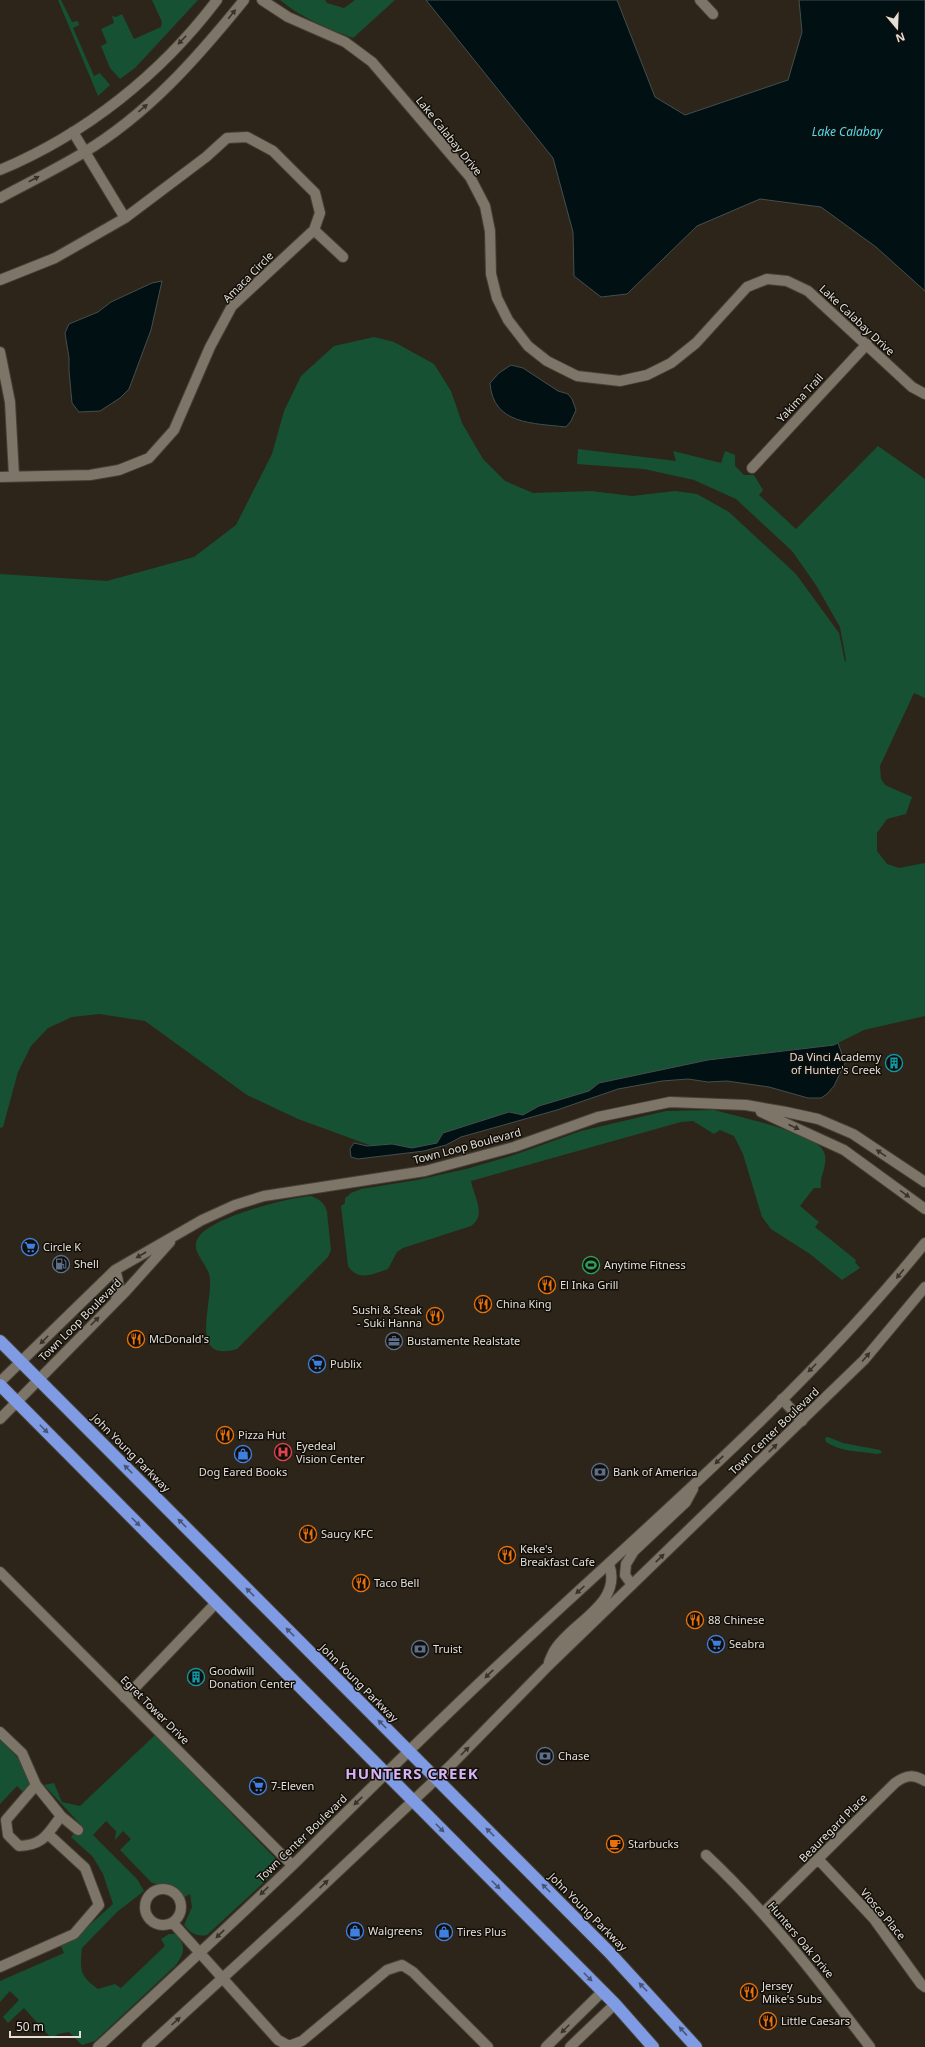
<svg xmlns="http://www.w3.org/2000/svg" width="925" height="2047" font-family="'Noto Sans',sans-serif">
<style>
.green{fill:#165134}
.water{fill:#011013;stroke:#454e4e}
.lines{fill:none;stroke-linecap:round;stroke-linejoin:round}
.street-casing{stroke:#464036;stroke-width:12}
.secondary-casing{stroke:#464036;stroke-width:12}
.highway-casing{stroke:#464036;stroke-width:14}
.street{stroke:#7d7567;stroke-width:10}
.secondary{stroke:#7d7567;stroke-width:10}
.highway{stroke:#7f9be4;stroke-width:12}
.oneway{fill:#37332b}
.oneway2{fill:#485577}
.labels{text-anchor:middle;stroke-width:3;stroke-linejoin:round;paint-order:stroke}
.street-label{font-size:11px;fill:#e3ded6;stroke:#120f0a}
.poi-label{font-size:11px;fill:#e3ded6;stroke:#120f0a;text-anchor:start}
.water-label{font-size:12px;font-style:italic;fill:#4cdaf4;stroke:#120f0a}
.district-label{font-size:15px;font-weight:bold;letter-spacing:1px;fill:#d8b3f6;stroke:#120f0a}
</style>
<rect width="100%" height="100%" fill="#2d2519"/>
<path class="green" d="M58,0h3l11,22 6,-1 1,4 -6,3 21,48 6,-3 10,12 -12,11z
M152,0h46l-63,68 -15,11 -10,-11 -9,-22 6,-3 -6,-14 13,-6 -2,-7 4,1 6,-3 12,25 27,-12 1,-5z
M280,0h45l2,3 17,5 11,-8h40l-42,38c-27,-10 -51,-20 -73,-38z
M374,337l20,5 40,22 17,27 11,32 21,36 22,22 28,12 58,-2 41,5 43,-5 22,3 32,18 67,62 43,59 6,29 1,-2 -6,-33 -24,-42 -24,-34 -56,-52 -42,-19 -50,-11 -67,-5 1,-15 98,12 -3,-10 48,12 4,-12 10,4v11l9,9h10l9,15 -4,5 37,34 82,-83 47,33v219l-11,-5 -34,73 1,13 4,6 27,12 -6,17 -19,5 -10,14v18l10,13 12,4 26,-5v153l-61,14 -30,15 -126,15 -109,23 -10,8 -50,15 -16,9 -14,-3 -66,21 -6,10 -25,5 -20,-4 -20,2 -74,-27 -51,-24 -102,-74 -46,-7 -27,3 -24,11 -17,18 -13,26 -15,55 -3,1v-554l107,7 87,-24 42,-32 36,-71 12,-43 17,-35 33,-30z
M714,1110c21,6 103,23 110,42 5,12 -5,24 -3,36h-7l-14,18 19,16 -4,5 41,33 -1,2 5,6 -18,12 -32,-26 -39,-25 -9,-12 -19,-63 -9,-18 -14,-6 -6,4 -21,-13 -12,1 -210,59c3,16 16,34 0,45l-68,22 -6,4 -9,17c-15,5 -30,13 -40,-3l-7,-60 4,-3v-5l6,-5 10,-4 56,-9 49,-11 48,-14 67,-24 85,-20z
M311,1196c8,3 14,7 16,16l4,38 -3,7 -91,92c-52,15 -21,-52 -28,-75 -3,-12 -19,-23 -11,-36 13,-21 89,-40 113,-42z
M828,1437l15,6 37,7 2,3 -5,1c-18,-3 -36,-2 -51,-12l-1,-4z
M155,1735l120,123 2,8 -4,8 -66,61c-11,2 -16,-2 -23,-10l8,-18 -2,-13 -7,4 -12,-11 -19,-4 -32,-33 11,-11 -8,-8 -8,9 1,-9 -10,-10 -13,14 44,44 7,12 -27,21 -35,36c-2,22 -3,27 16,41l17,-5 6,4 44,-42 -4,-7 8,-5h7c10,12 9,18 0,31l-81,76 -13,4 -13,-13 -11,2 -6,5 -28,-31 -16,15 -5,-6 16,-17 -9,-9 -10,11v-21l64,-28 -3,-7 13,-7 39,-35 -10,-30 -10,-17 -22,-20 10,-12 -37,-40 10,-2 8,19 18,4z
M0,1739l20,21 10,25 -7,7 -6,-6 -17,18z"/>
<path class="water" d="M426,0h191l38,97 30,18 103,-35 14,-48 -3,-32h126v291l-49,-44 -55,-40 -61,-8 -63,27 -70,68 -26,3 -27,-21 -1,-44 -20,-74z
M162,281l-11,49 -22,59 -9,9 -20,13 -21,1 -7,-9 -3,-32v-13l-4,-25 4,-9 29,-12 13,-10 41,-19z
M511,365l12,3 35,23 10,3 4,5 4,11 -5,11 -5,6c-33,-4 -73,-2 -76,-44l9,-10z
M838,1043l7,20 -11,23 -7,8 -6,4h-13l-39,-11 -42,-6 -19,1 -20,-3 -26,2 -44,8 -61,21 -96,27 -15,8 -22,6 -66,8 -7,-2 -1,-8 4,-6 13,3 25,-2 20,4 25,-5 6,-10 66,-21 14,3 16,-9 50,-15 10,-8 109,-23 126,-15z"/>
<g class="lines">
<g class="street-casing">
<path id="street" d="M262,0l26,17 57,25 27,20 98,115 15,29 5,25 1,43 6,24 11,22 20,26 19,15 30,15 43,5 27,-6 24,-12 25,-20 51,-56 20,-8 20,2 21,10 104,96 13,7
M700,0l13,14
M73,132l52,86
M314,230l29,27
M0,280l55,-22 70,-40 81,-61 21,-19 20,-1 26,14 42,42 5,20 -6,17 -82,76 -22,41 -36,83 -25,28 -30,12 -29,5 -90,2
M0,352l10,50 4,74
M752,468l115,-124
M782,1399l20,22
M0,1572l292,293
M125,1698l91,-95
M0,1732l22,21 14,32 25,31 17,14
M36,1785l-30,35 2,15 11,11c24,-1 28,-11 42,-30
M706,1855c62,58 113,125 164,192
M818,1859l56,60 47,65 4,3
M145 1907a18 18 0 1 1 36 0a18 18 0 1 1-36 0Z
M763,1913l132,-130c11,-8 18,-9 30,-2
M173,1923l105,117 11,6 13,-5 85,-71 15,-5 11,7 75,75
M0,1967l74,-33 25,-29 -14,-37 -37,-34
M546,2047l57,-56
M570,2047l45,-43"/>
</g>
<g class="secondary-casing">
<path id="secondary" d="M0,170c86,-36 161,-96 217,-170
M0,198c28,-15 56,-29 83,-45 65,-39 114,-95 161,-153
M761,1112l83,38 81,59
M115,1270c4,12 5,18 1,30
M0,1382l115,-112 87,-50 33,-15 29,-9 161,-25 89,-24 84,-30 72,-15 76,3 40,7 32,7 35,15 72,48
M0,1419l126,-128 44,-49
M632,1585l-7,-10 1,-11 8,-13 52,-49 7,-13
M549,1662c2,-5 4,-10 7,-14 18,-27 67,-45 53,-84
M98,2047c65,-60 131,-121 195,-182 70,-69 140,-139 212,-206 143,-134 296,-263 420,-416
M147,2047l149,-136 155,-146 95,-97 318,-308 61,-73"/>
</g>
<g class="highway-casing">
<path id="highway" d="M0,1341l609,611 87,95
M0,1385l615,619 38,43"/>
</g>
<use href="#street" class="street"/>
<use href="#secondary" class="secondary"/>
<use href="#highway" class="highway"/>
</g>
<defs><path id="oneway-solid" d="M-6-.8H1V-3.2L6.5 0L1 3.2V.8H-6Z"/></defs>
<g class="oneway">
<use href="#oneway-solid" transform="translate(232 14) rotate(-51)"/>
<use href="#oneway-solid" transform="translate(182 40) rotate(134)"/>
<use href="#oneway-solid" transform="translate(143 108) rotate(-40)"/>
<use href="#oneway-solid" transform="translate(34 179) rotate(-28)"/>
<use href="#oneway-solid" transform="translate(794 1127) rotate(25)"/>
<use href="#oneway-solid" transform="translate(881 1153) rotate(-146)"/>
<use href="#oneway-solid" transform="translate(905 1194) rotate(36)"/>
<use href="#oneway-solid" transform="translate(141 1255) rotate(150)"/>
<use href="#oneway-solid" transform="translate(900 1274) rotate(129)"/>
<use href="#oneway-solid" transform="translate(95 1321) rotate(-45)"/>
<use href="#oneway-solid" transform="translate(44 1340) rotate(135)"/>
<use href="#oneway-solid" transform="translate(866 1357) rotate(-49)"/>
<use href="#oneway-solid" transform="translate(812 1368) rotate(135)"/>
<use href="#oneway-solid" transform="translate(773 1448) rotate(-44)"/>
<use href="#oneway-solid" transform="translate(719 1460) rotate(136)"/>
<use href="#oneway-solid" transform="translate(660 1558) rotate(-44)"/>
<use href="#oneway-solid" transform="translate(580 1590) rotate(138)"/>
<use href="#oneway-solid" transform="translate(489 1674) rotate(136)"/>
<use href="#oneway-solid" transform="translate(465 1751) rotate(-45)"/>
<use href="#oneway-solid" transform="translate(358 1801) rotate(136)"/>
<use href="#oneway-solid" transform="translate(324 1884) rotate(-43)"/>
<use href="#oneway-solid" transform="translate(264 1891) rotate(136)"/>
<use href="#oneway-solid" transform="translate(220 1934) rotate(136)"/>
<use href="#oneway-solid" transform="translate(176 2021) rotate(-42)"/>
<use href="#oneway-solid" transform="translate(565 2029) rotate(135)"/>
</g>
<g class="oneway2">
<use href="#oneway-solid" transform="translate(44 1429) rotate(45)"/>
<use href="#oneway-solid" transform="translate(128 1469) rotate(-135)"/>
<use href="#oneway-solid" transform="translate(136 1522) rotate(45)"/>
<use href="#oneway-solid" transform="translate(182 1523) rotate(-135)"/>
<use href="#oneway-solid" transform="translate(250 1592) rotate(-135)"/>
<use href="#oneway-solid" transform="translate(290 1632) rotate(-135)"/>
<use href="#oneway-solid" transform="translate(382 1724) rotate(-135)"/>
<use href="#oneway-solid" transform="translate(440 1828) rotate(45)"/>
<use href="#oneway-solid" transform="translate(490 1832) rotate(-135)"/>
<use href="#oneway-solid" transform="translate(496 1885) rotate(45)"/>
<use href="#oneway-solid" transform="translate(546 1888) rotate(-135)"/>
<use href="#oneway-solid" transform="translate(588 1977) rotate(45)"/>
<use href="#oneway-solid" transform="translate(643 1987) rotate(-134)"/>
<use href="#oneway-solid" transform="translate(683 2031) rotate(-131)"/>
</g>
<defs>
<g id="building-ring" transform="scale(0.9)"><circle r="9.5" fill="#120f0a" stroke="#0f9aa8" stroke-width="1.5"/><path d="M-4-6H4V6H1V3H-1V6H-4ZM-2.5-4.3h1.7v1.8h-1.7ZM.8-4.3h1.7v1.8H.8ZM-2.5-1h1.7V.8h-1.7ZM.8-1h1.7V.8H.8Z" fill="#0f9aa8"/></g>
<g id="supermarket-ring" transform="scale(0.9)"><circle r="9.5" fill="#120f0a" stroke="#3f7fe0" stroke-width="1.5"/><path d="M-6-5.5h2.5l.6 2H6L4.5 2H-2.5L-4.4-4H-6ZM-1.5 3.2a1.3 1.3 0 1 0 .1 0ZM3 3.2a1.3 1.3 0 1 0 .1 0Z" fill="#3f7fe0"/></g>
<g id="fuel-ring" transform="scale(0.9)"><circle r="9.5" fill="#120f0a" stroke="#5c6f8a" stroke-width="1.5"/><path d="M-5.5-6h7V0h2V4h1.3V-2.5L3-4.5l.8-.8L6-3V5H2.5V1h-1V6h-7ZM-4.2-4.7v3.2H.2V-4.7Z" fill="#5c6f8a"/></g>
<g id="stadium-ring" transform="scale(0.9)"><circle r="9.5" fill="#120f0a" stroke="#2e9e5b" stroke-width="1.5"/><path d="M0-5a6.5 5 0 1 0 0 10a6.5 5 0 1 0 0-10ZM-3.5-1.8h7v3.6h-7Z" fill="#2e9e5b"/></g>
<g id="restaurant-ring" transform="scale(0.9)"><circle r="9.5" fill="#120f0a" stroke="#e8710a" stroke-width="1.5"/><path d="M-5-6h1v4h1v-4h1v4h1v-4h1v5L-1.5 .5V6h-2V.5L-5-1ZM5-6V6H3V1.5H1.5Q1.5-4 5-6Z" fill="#e8710a"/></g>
<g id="office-ring" transform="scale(0.9)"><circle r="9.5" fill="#120f0a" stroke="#5c6f8a" stroke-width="1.5"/><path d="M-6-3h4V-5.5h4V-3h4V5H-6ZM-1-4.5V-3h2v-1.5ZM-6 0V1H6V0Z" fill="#5c6f8a"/></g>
<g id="hospital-ring" transform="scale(0.9)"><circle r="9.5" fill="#120f0a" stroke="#e0444e" stroke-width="1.5"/><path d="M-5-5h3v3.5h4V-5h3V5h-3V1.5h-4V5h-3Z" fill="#e0444e"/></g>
<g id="shop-ring" transform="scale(0.9)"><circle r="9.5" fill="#120f0a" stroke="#3f7fe0" stroke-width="1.5"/><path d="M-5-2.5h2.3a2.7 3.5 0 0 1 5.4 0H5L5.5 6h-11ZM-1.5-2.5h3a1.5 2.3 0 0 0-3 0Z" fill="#3f7fe0"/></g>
<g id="bank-ring" transform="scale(0.9)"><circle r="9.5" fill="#120f0a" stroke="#5c6f8a" stroke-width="1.5"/><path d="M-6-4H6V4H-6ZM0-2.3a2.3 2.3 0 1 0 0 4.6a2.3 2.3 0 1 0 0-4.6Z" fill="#5c6f8a"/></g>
<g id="cafe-ring" transform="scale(0.9)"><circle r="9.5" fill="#120f0a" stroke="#e8710a" stroke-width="1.5"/><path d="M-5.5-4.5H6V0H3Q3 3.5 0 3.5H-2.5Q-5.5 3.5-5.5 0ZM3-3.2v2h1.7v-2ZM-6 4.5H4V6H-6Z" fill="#e8710a"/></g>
</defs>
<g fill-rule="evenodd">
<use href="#building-ring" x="894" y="1063"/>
<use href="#supermarket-ring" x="30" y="1247"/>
<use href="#fuel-ring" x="61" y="1264"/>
<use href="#stadium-ring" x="591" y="1265"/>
<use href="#restaurant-ring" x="547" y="1285"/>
<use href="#restaurant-ring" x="483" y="1304"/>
<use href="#restaurant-ring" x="435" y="1316"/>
<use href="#restaurant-ring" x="136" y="1339"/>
<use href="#office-ring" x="394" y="1341"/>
<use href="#supermarket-ring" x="317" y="1364"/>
<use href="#restaurant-ring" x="225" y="1435"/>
<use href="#hospital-ring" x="283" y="1452"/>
<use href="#shop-ring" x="243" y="1454"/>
<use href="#bank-ring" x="600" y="1472"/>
<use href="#restaurant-ring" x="308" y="1534"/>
<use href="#restaurant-ring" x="507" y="1555"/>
<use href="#restaurant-ring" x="361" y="1583"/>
<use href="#restaurant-ring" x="695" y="1620"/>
<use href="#supermarket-ring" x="716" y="1644"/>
<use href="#bank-ring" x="420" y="1649"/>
<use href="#building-ring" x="196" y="1677"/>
<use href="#bank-ring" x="545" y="1756"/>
<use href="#supermarket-ring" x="258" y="1786"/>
<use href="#cafe-ring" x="615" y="1844"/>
<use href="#shop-ring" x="355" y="1931"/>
<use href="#shop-ring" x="444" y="1932"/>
<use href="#restaurant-ring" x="749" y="1992"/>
<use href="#restaurant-ring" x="768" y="2021"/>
</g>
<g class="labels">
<g class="street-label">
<text transform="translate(449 136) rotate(51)" y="4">Lake Calabay Drive</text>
<text transform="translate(248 277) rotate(-45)" y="4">Amaca Circle</text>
<text transform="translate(857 320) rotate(43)" y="4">Lake Calabay Drive</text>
<text transform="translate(800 398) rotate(-47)" y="4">Yakima Trail</text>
<text transform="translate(467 1146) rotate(-15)" y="4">Town Loop Boulevard</text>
<text transform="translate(80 1320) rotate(-45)" y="4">Town Loop Boulevard</text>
<text transform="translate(774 1431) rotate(-44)" y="4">Town Center Boulevard</text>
<text transform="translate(131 1453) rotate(45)" y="4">John Young Parkway</text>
<text transform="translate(359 1683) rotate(45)" y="4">John Young Parkway</text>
<text transform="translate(155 1710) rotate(45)" y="4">Egret Tower Drive</text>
<text transform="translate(833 1828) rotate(-45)" y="4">Beauregard Place</text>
<text transform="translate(302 1838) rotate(-44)" y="4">Town Center Boulevard</text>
<text transform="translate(588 1912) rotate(45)" y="4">John Young Parkway</text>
<text transform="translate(883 1914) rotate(50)" y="4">Viosca Place</text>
<text transform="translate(801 1940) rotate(50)" y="4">Hunters Oak Drive</text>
</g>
<g class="poi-label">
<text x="881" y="1061" text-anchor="end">Da Vinci Academy<tspan x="881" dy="13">of Hunter's Creek</tspan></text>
<text x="43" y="1251">Circle K</text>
<text x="74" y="1268">Shell</text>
<text x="604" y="1269">Anytime Fitness</text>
<text x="560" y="1289">El Inka Grill</text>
<text x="496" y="1308">China King</text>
<text x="422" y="1314" text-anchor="end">Sushi &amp; Steak<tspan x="422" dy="13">- Suki Hanna</tspan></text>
<text x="149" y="1343">McDonald's</text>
<text x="407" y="1345">Bustamente Realstate</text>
<text x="330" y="1368">Publix</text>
<text x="238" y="1439">Pizza Hut</text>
<text x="296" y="1450">Eyedeal<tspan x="296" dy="13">Vision Center</tspan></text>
<text x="243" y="1476" text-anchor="middle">Dog Eared Books</text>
<text x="613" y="1476">Bank of America</text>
<text x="321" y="1538">Saucy KFC</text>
<text x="520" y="1553">Keke's<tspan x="520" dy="13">Breakfast Cafe</tspan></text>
<text x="374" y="1587">Taco Bell</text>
<text x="708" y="1624">88 Chinese</text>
<text x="729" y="1648">Seabra</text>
<text x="433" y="1653">Truist</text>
<text x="209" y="1675">Goodwill<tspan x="209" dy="13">Donation Center</tspan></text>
<text x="558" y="1760">Chase</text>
<text x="271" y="1790">7-Eleven</text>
<text x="628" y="1848">Starbucks</text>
<text x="368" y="1935">Walgreens</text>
<text x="457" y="1936">Tires Plus</text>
<text x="762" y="1990">Jersey<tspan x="762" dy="13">Mike's Subs</tspan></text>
<text x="781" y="2025">Little Caesars</text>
</g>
<g class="water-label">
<text x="847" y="136">Lake Calabay</text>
</g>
<g class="district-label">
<text x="412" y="1779">HUNTERS CREEK</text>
</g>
</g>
<g transform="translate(897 28) rotate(161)" stroke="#120f0a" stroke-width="3" paint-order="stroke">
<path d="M0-3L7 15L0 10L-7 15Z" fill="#e3ded6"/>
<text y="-6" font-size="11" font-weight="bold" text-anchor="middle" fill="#e3ded6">N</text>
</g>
<path d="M10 2031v6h70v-6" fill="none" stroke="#e3ded6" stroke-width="2"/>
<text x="16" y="2031" font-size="12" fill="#e3ded6" stroke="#120f0a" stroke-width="3" paint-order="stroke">50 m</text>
</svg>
